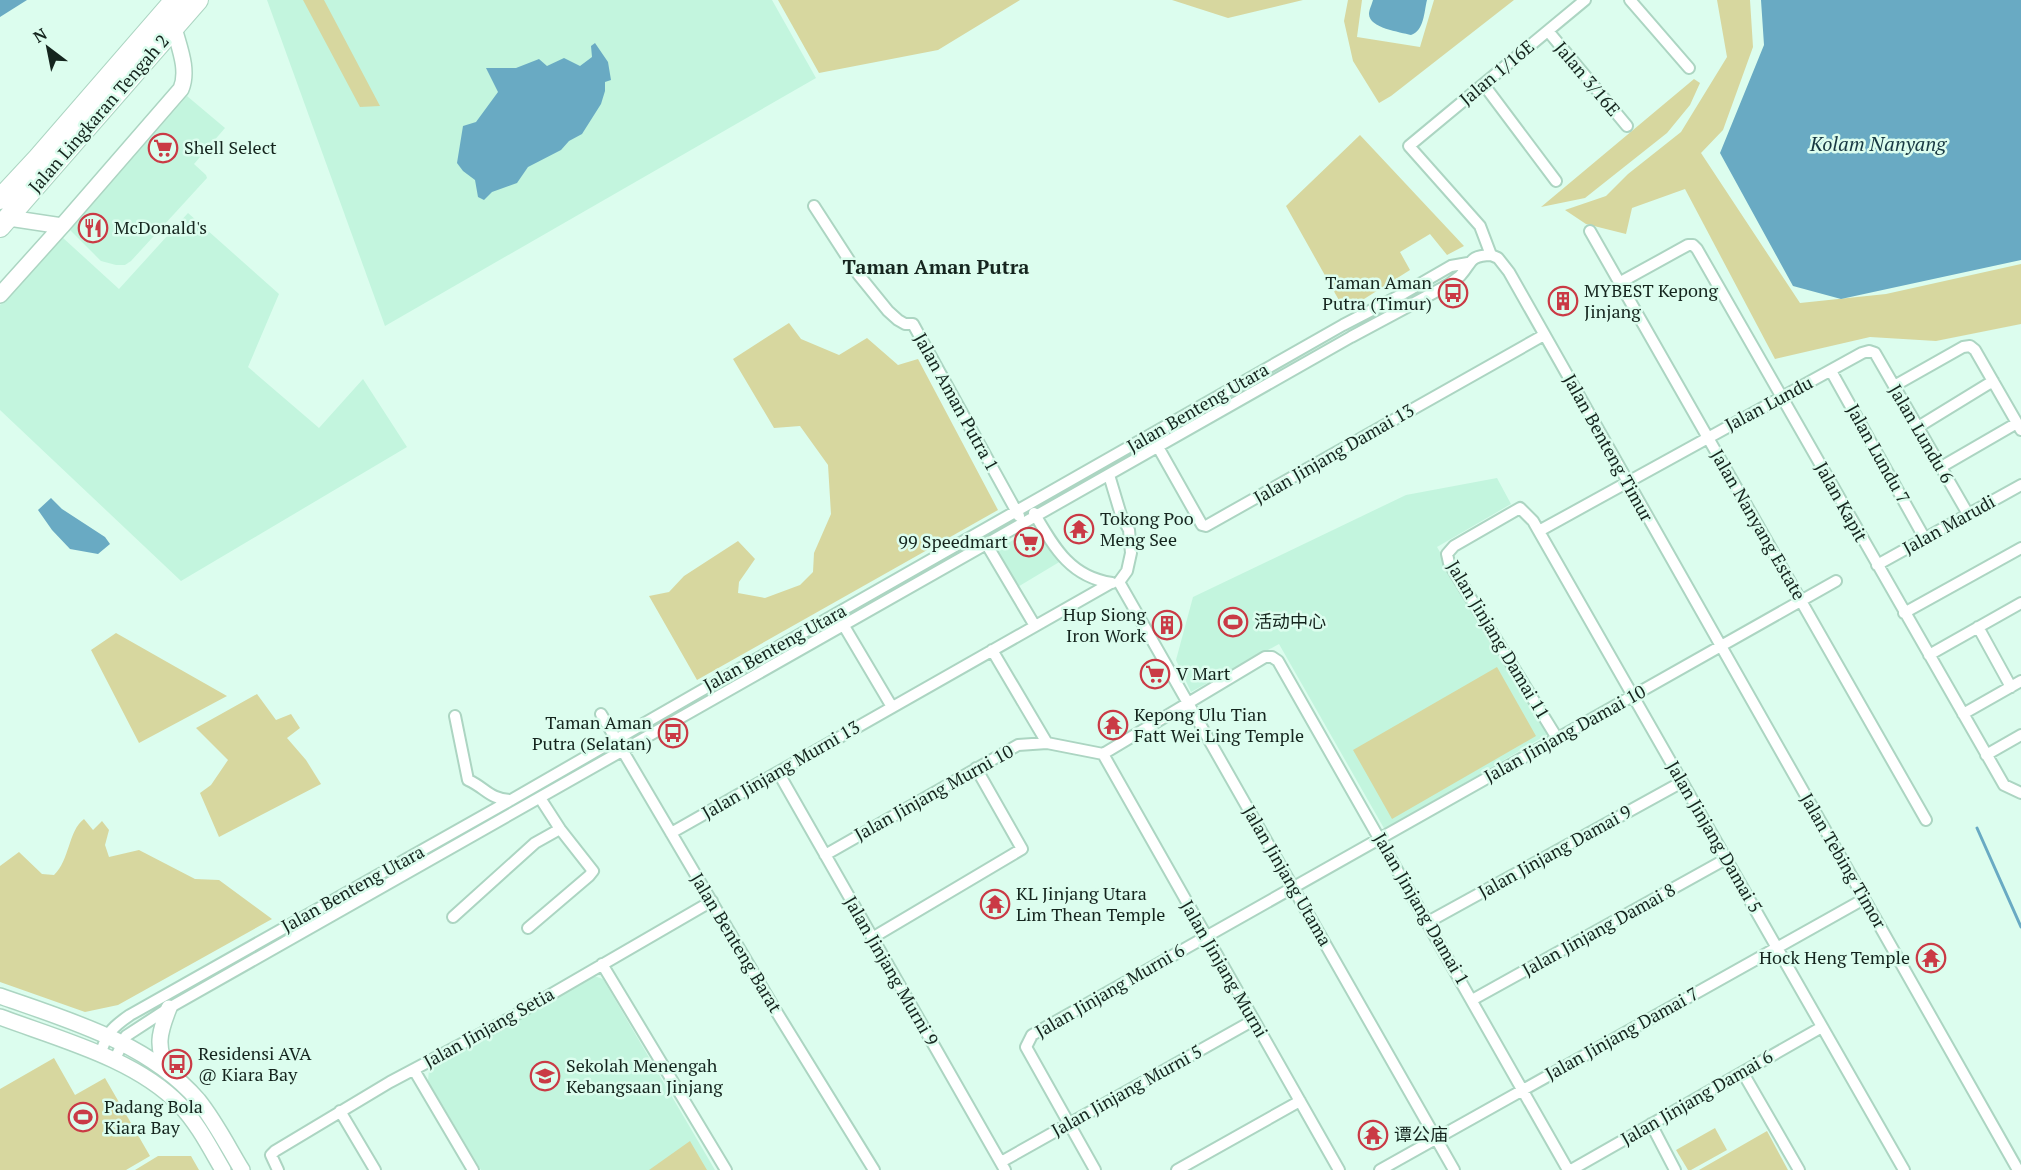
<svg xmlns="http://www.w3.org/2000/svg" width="2021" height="1170" font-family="'PT Serif','Noto Sans SC',serif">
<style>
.built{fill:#c3f5de}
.green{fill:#d7d79f}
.water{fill:#69aac3}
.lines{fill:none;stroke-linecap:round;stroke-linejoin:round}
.stream{stroke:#69aac3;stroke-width:3}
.street-casing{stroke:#acd5c2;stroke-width:14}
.secondary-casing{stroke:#acd5c2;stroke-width:18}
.highway-casing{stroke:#acd5c2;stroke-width:22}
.street{stroke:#fff;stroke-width:10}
.secondary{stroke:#fff;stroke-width:15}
.highway{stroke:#fff;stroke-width:20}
.labels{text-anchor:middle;stroke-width:5;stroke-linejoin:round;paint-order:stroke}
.street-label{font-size:18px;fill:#15251e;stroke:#dcfdee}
.poi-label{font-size:18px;fill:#15251e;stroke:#dcfdee;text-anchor:start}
.water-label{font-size:20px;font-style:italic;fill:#183843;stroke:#dcfdee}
.neighbourhood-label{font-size:20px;font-weight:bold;fill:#15251e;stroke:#dcfdee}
</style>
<rect width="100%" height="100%" fill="#dcfdee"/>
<path class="built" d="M267,0h505l44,78 -431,248z
M187,96l38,32 -31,36 12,11 1,3 -76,83 -6,4h-9l-15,-4 -31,-31z
M188,213l91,81 -31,73 71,61 44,-49 44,68 -226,134 -181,-171v-105l62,-68 57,52z
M1497,478l14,26 -74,43 111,187 -163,96 -106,-186 -88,48 -15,-32 17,-63 213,-102z
M1038,526l23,35 -45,27 -22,-37z
M594,976l9,3 112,191h-234l-53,-89 1,-11z"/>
<path class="green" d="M303,0h21l56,106 -20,1z
M778,0h242l-82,50 -119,23z
M1172,0h131l-75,18z
M1348,0h14l-5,37 63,10 14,-47h80l-123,96 -12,7 -26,-42 -9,-40z
M1717,0h33l3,47 -30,83 -22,23 99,150 86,-9 135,-30v60l-85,17 -66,-4 -95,22 -90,-170 -53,19 -6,26 -40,-10 -21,-14 41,-14 22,-22 53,-42 46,-75z
M1694,79l6,4 -10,22 -23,28 -82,65 -44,9z
M1360,135l104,111 -17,9 -17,-21 -30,18 10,18 -65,41 -59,-105z
M789,323l12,16 38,16 28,-17 31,27 20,-6 80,151 -301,170 -48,-84 20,-4 15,-16 54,-35 17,18 -16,23 -1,11 27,5 35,-13 13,-13 1,-19 17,-39 -3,-49 -28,-39 -26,2 -41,-69z
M116,633l111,63 -88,47 -48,-93z
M1497,667l39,69 -144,83 -39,-69z
M257,694l19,26 15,-6 9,14 -13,10 19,22 15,24 -102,53 -19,-44 11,-8 17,-25 -32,-32z
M84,819l9,11 9,-9 7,9 -4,15 4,12 30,-7 56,29 24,1 53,39 -154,86 -33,7 -85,-30v-116l19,-14 23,22 12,1c16,-15 14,-44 30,-56z
M54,1058l21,37 30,-17 45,78 -24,14h-126v-81z
M1715,1128l12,22 -36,20h-3l-12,-20z
M1767,1131l21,39h-89z
M690,1141l17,29h-58z
M158,1156h33l8,14h-64z"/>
<path class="water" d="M0,0h27l-27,17z
M1373,0h54c-3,12 -3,31 -16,35 -11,-3 -42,-7 -42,-21 0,-4 3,-10 4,-14z
M1761,0h260v260l-180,39 -48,-13 -73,-133 44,-108z
M595,43l13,19 3,18 -6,2v9l-4,13 -19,30 -13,7 -8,9 -33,17 -11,16 -25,9 -8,8 -6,-3 -3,-17 -12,-9 -6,-8 6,-37 13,-4 22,-30 -12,-24h30l23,-9 8,7 17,-8 16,8 12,-9 -1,-11z
M51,498l11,11 43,28 5,7 -12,10 -28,-5 -18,-19 -14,-20z"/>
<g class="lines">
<path class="stream" d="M1977,828l44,99"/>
<g class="street-casing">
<path id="street" d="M1630,0l59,68
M1548,31l79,95
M1484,85l72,96
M814,206l44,68 30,37 10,9 7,4h8l106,192
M1590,231l336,589
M1491,255l7,3 11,14 509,898
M1491,255l-11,-29 -71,-80 176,-146
M1619,283l69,-38h5l4,4 307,536 17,8
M1831,371l94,168
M1894,386l69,-39 7,-1 5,4 46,80
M1918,427l75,-46
M1158,447l44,78 4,1 338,-191
M1941,467l76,-44
M1109,475l12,40 8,15 2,23 -4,18 -8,11
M1034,513c20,34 36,64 78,70
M1539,531l323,-178 7,-2 6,2 93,161
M987,545l48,81
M1877,565l144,-80
M1119,582l335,588
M1904,613l117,-65
M844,626l48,81
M1978,627l33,60
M992,650l55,93 56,11 236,416
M1929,655l92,-52
M601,714l175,297 98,159
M1963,714l58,-33
M455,716l13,64c18,8 21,19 43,20
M1557,738l-108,-175 -2,-9 7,-8 66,-38 13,13 371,649
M1103,754l162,-97h7l6,4 290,509
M1986,755l35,-20
M778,772l227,398
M671,833l440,-250
M825,855l193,-110 29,-2
M453,917l82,-74 25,-14
M1428,922l254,-140
M528,928l61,-52 4,-5 -33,-42 -20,-31
M872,938l150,-89 -46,-81
M602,964l124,206
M1472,1000l254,-141
M100,1055c7,-22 11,-27 30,-40l381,-215 186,-107 646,-368 56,-29 52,-30 17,-3
M114,1061l12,-25 43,-28 1182,-671 97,-52c4,-3 8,-6 12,-9 13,-14 8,-20 31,-21
M414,1070l59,100
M1743,1073l56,97
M340,1111l35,59
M1651,1124l24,46
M1001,1162l253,-142
M278,1170l-7,-15 4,-4 115,-69 115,-61 207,-120
M1095,1170l-69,-123 6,-12 804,-454
M1177,1170l123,-69
M1380,1170l484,-271
M1571,1170l251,-143"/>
</g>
<g class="secondary-casing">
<path id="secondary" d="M9,218l53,8 119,-137c8,-19 -2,-42 -7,-61
M0,295l62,-69
M0,996c68,24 149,47 198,104 17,21 30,47 44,70
M0,1017c59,22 136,42 180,88 18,19 30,43 43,65
M169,1073c-14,-26 -10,-40 0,-65"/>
</g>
<g class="highway-casing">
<path id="highway" d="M0,199l38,-41 137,-158
M0,227l198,-227"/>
</g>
<use href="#street" class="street"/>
<use href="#secondary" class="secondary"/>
<use href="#highway" class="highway"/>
</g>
<defs>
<g id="supermarket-ring" transform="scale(1.5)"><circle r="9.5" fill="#dcfdee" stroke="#ca3a45" stroke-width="1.5"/><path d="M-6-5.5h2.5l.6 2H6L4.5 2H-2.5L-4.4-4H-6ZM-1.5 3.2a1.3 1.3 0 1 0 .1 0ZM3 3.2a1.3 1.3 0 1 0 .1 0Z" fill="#ca3a45"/></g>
<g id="restaurant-ring" transform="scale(1.5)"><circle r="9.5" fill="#dcfdee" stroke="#ca3a45" stroke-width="1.5"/><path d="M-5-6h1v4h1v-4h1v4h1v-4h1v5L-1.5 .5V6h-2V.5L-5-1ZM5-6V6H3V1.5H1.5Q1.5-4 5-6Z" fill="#ca3a45"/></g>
<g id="bus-ring" transform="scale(1.5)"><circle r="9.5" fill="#dcfdee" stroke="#ca3a45" stroke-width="1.5"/><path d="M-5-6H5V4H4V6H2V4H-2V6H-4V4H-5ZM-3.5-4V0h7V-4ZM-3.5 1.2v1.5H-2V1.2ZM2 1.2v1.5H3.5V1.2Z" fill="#ca3a45"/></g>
<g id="building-ring" transform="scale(1.5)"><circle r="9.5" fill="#dcfdee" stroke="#ca3a45" stroke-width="1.5"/><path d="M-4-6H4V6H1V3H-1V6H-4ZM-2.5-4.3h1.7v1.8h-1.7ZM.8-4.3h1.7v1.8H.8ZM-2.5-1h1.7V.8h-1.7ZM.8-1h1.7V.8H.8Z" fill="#ca3a45"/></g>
<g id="temple-ring" transform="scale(1.5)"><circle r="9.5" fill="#dcfdee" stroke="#ca3a45" stroke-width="1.5"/><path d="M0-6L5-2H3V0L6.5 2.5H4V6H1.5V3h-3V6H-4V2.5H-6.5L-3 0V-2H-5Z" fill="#ca3a45"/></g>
<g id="stadium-ring" transform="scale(1.5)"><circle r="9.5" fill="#dcfdee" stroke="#ca3a45" stroke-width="1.5"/><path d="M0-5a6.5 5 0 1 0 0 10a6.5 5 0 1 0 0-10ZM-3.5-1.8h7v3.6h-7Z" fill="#ca3a45"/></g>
<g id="school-ring" transform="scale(1.5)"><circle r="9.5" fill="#dcfdee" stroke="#ca3a45" stroke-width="1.5"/><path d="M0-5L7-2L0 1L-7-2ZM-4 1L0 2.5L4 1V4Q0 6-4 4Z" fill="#ca3a45"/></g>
</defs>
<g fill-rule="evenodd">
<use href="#supermarket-ring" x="163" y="148"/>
<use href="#restaurant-ring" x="93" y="228"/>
<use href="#bus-ring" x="1453" y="293"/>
<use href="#building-ring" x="1563" y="301"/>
<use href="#temple-ring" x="1079" y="529"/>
<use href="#supermarket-ring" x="1029" y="542"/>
<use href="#stadium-ring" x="1233" y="622"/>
<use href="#building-ring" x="1167" y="625"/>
<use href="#supermarket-ring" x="1155" y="674"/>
<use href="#temple-ring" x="1113" y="725"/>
<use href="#bus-ring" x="673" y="733"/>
<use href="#temple-ring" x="995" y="904"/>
<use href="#temple-ring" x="1931" y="958"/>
<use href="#bus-ring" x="177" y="1064"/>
<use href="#school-ring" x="545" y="1076"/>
<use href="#stadium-ring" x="83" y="1117"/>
<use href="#temple-ring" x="1373" y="1135"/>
</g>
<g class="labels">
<g class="street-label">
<text transform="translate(1497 73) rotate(-40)" y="6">Jalan 1/16E</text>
<text transform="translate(1587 79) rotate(50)" y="6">Jalan 3/16E</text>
<text transform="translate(99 114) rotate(-49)" y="6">Jalan Lingkaran Tengah 2</text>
<text transform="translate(956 402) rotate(61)" y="6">Jalan Aman Putra 1</text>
<text transform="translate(1769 404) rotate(-28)" y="6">Jalan Lundu</text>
<text transform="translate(1198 408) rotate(-30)" y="6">Jalan Benteng Utara</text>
<text transform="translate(1921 434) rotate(60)" y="6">Jalan Lundu 6</text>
<text transform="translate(1608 448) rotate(61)" y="6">Jalan Benteng Timur</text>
<text transform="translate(1334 454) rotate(-30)" y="6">Jalan Jinjang Damai 13</text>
<text transform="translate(1878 454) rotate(61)" y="6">Jalan Lundu 7</text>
<text transform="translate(1841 502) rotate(61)" y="6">Jalan Kapit</text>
<text transform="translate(1758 525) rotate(60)" y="6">Jalan Nanyang Estate</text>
<text transform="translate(1949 525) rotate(-29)" y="6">Jalan Marudi</text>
<text transform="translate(1498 640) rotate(59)" y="6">Jalan Jinjang Damai 11</text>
<text transform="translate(775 648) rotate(-29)" y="6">Jalan Benteng Utara</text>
<text transform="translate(1565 734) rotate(-29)" y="6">Jalan Jinjang Damai 10</text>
<text transform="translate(781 770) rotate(-30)" y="6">Jalan Jinjang Murni 13</text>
<text transform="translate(934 793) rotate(-29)" y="6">Jalan Jinjang Murni 10</text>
<text transform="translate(1714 837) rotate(60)" y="6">Jalan Jinjang Damai 5</text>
<text transform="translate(1555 852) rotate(-29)" y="6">Jalan Jinjang Damai 9</text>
<text transform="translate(1843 861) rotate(60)" y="6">Jalan Tebing Timor</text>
<text transform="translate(1287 876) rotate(60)" y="6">Jalan Jinjang Utama</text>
<text transform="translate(353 889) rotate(-29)" y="6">Jalan Benteng Utara</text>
<text transform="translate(1421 909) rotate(60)" y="6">Jalan Jinjang Damai 1</text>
<text transform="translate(1599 930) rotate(-29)" y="6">Jalan Jinjang Damai 8</text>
<text transform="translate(736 943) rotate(59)" y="6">Jalan Benteng Barat</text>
<text transform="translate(1224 969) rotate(60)" y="6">Jalan Jinjang Murni</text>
<text transform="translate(891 971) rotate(60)" y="6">Jalan Jinjang Murni 9</text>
<text transform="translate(1110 991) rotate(-30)" y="6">Jalan Jinjang Murni 6</text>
<text transform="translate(489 1028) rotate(-29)" y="6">Jalan Jinjang Setia</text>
<text transform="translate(1622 1034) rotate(-29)" y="6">Jalan Jinjang Damai 7</text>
<text transform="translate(1127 1091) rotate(-29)" y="6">Jalan Jinjang Murni 5</text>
<text transform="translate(1697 1098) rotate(-30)" y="6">Jalan Jinjang Damai 6</text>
</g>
<g class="poi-label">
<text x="184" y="154">Shell Select</text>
<text x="114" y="234">McDonald's</text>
<text x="1432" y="289" text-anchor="end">Taman Aman<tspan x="1432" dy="21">Putra (Timur)</tspan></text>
<text x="1584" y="297">MYBEST Kepong<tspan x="1584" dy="21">Jinjang</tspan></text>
<text x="1100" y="525">Tokong Poo<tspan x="1100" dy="21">Meng See</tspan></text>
<text x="1008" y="548" text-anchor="end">99 Speedmart</text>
<text x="1146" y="621" text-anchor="end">Hup Siong<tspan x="1146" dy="21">Iron Work</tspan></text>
<text x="1254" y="628">活动中心</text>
<text x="1176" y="680">V Mart</text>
<text x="1134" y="721">Kepong Ulu Tian<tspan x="1134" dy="21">Fatt Wei Ling Temple</tspan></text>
<text x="652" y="729" text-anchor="end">Taman Aman<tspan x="652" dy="21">Putra (Selatan)</tspan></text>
<text x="1016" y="900">KL Jinjang Utara<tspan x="1016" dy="21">Lim Thean Temple</tspan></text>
<text x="1910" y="964" text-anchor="end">Hock Heng Temple</text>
<text x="198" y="1060">Residensi AVA<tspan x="198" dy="21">@ Kiara Bay</tspan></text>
<text x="566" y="1072">Sekolah Menengah<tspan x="566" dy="21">Kebangsaan Jinjang</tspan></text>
<text x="104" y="1113">Padang Bola<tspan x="104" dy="21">Kiara Bay</tspan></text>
<text x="1394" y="1141">谭公庙</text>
</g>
<g class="water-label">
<text x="1878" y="151">Kolam Nanyang</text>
</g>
<g class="neighbourhood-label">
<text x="936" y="274">Taman Aman Putra</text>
</g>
</g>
<g transform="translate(48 48) rotate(328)" stroke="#dcfdee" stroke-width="4.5" paint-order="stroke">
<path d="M0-4.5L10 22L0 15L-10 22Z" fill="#15251e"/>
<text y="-9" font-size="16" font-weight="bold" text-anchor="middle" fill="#15251e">N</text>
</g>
</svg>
